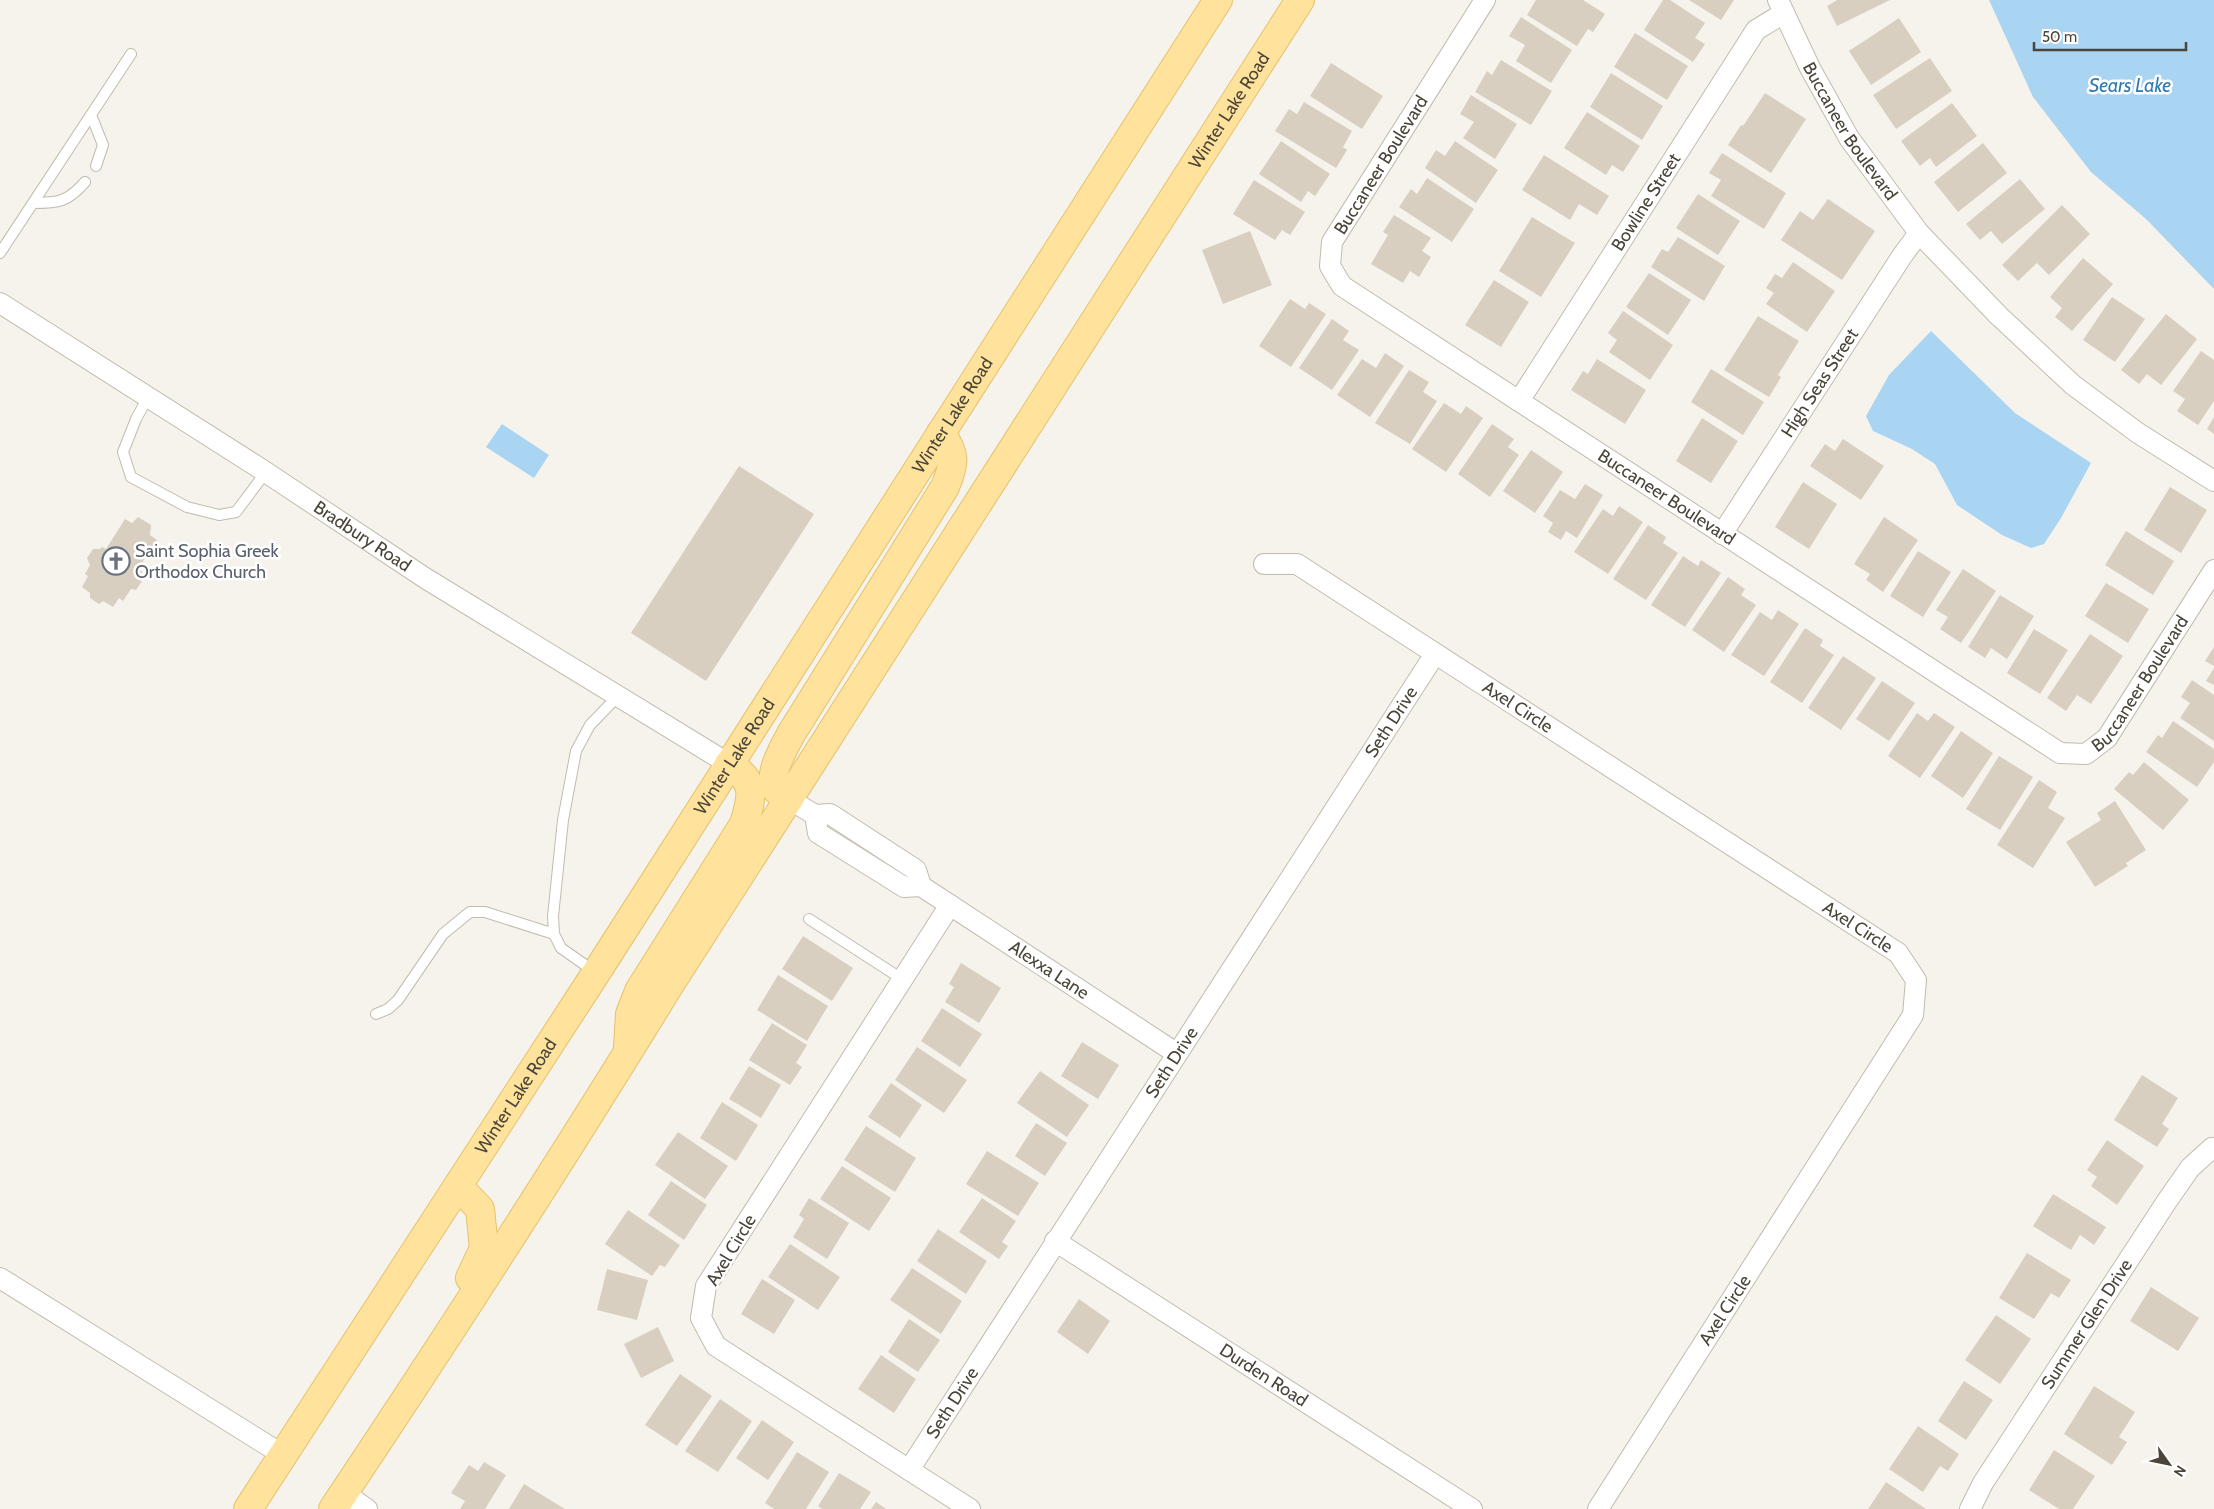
<svg xmlns="http://www.w3.org/2000/svg" width="2214" height="1509" font-family="Cabin,sans-serif">
<style>
.water{fill:#a9d4f2}
.building{fill:#d8cfc1}
.lines{fill:none;stroke-linecap:round;stroke-linejoin:round}
.service-casing{stroke:#c2bbae;stroke-width:12}
.minor-casing{stroke:#c2bbae;stroke-width:22}
.primary-casing{stroke:#e6c16a;stroke-width:30}
.service{stroke:#fff;stroke-width:10}
.minor{stroke:#fff;stroke-width:20}
.primary{stroke:#ffe39c;stroke-width:28}
.labels{text-anchor:middle;stroke-width:5;stroke-linejoin:round;paint-order:stroke}
.street-label{font-size:18px;fill:#4b4439;stroke:#fff}
.worship-label{font-size:18px;fill:#5b616d;stroke:#fff;text-anchor:start}
.water-label{font-size:19px;font-style:italic;fill:#2e7ab2;stroke:#fff}
</style>
<rect width="100%" height="100%" fill="#f6f3ec"/>
<path class="water" d="M1989,0h225v289l-68,-70 -55,-47 -58,-75z
M1931,331l84,82 76,50 -30,55 -17,26 -13,4 -29,-13 -45,-30 -22,-41 -23,-15 -39,-18 -7,-15 23,-41z
M502,424l47,31 -15,23 -48,-31z"/>
<path class="building" d="M1536,0h47l22,14 -12,18 -5,-3 -11,17 -50,-31z
M1663,0h7l35,23 -10,15 10,6 -12,18 -49,-32z
M1689,0h45l-13,20z
M1890,0l-53,26 -10,-20 10,-6z
M1521,17l51,33 -21,33 -35,-22 9,-16 -16,-9z
M1899,18l22,34 -50,33 -22,-34z
M1635,33l53,33 -21,34 -53,-33z
M1930,58l22,33 -56,38 -23,-34z
M1501,60l51,31 -21,34 -56,-33 12,-21 5,4z
M1331,63l52,33 -21,33 -52,-33z
M1611,73l52,33 -21,34 -52,-33z
M1765,93l41,26 -35,54 -43,-28 13,-20 2,1z
M1471,95l46,29 -22,35 -32,-21 11,-16 -14,-8z
M1304,102l48,29 -9,16 4,3 -11,18 -61,-37 14,-22 8,5z
M1952,103l25,33 -41,31 -6,-9 -10,8 -19,-25z
M1587,112l53,34 -17,26 -11,-7 -6,10 -42,-27z
M1281,141l49,33 -15,22 -7,-5 -7,11 -42,-28z
M1455,141l43,29 -22,33 -51,-35 11,-18 9,6z
M1983,143l24,30 -49,39 -24,-30z
M1722,153l64,40 -22,36 -53,-33 10,-16 -12,-7z
M1544,155l65,41 -12,19 -18,-11 -9,16 -48,-30z
M1427,178l47,31 -22,33 -53,-35 12,-18 6,5z
M2020,179l25,30 -43,35 -11,-13 -11,9 -14,-16z
M1254,180l51,32 -15,23 -8,-5 -7,10 -42,-26z
M1698,194l42,27 -22,34 -42,-27z
M1828,199l47,32 -33,49 -61,-40 19,-29 13,9z
M2062,205l28,29 -41,41 -12,-12 -19,18 -16,-16z
M1394,215l37,23 -9,13 9,6 -12,20 -9,-6 -7,12 -32,-19 17,-29 -5,-3z
M1532,217l43,26 -34,54 -42,-26z
M1250,231l22,54 -49,19 -21,-54z
M1678,237l47,29 -21,35 -53,-34 11,-18 6,3z
M2083,258l30,26 -41,47 -17,-14 7,-9 -12,-11z
M1793,262l42,29 -28,41 -41,-28 8,-11 -8,-5 9,-14 7,4z
M1649,273l42,27 -23,35 -42,-28z
M1494,280l35,22 -28,45 -36,-22z
M2112,297l33,22 -30,43 -32,-22z
M1290,299l15,10 4,-6 17,11 -35,53 -32,-21z
M1623,311l50,34 -23,35 -41,-28 8,-12 -9,-7z
M2166,314l31,25 -36,46 -14,-11 -8,10 -18,-14z
M1758,316l41,25 -21,34 3,2 -12,20 -45,-27z
M1332,319l17,12 -6,9 16,10 -27,40 -33,-22z
M2201,351l13,9v41l-16,24 -21,-14 8,-12 -12,-8z
M1385,353l19,13 -34,51 -33,-22 25,-36 14,9z
M1597,359l49,31 -21,34 -54,-34 12,-19 5,3z
M1711,369l53,33 -21,33 -52,-33z
M1409,370l20,12 -6,10 14,9 -27,43 -35,-21z
M1444,403l17,11 5,-8 17,12 -37,54 -34,-23z
M2214,417v17l-7,-5z
M1702,418l36,23 -27,42 -35,-22z
M1492,424l22,15 -6,8 11,8 -29,42 -32,-23z
M1843,439l41,27 -23,34 -51,-34 15,-22 10,7z
M1531,450l32,22 -28,41 -32,-22z
M739,466l75,48 -108,167 -75,-48z
M1803,482l34,22 -28,45 -34,-22z
M1585,484l18,11 -26,43 -11,-7 -5,9 -13,-8 5,-9 -10,-7 17,-26 15,9z
M2170,487l37,23 -26,43 -37,-23z
M1619,506l24,16 -35,52 -34,-22 29,-43 10,7z
M138,517l13,8 -1,10 7,5 -19,29 4,3 -3,4 3,5 -6,9 -5,-1 -8,12 -4,-3 -6,9 -10,-6 -4,3 -9,-6v-5l-8,-6 6,-11 -3,-2 5,-9 -3,-7 6,-9h7l2,-2 4,2 19,-30 7,4z
M1884,517l34,23 -35,52 -17,-12 4,-6 -16,-10z
M1648,525l18,12 -3,6 15,10 -32,47 -33,-21z
M2126,531l48,30 -21,34 -48,-30z
M1918,551l33,21 -28,45 -33,-21z
M1683,556l15,10 3,-6 20,13 -36,54 -34,-22z
M1963,569l33,22 -35,52 -21,-14 8,-12 -12,-7z
M1728,577l17,12 -4,6 15,10 -32,47 -32,-22z
M2106,583l43,26 -21,34 -43,-27z
M2000,595l34,21 -27,43 -16,-11 -6,10 -17,-11z
M1778,610l21,14 -35,52 -33,-21 29,-43 12,8z
M1805,628l18,12 -3,6 14,9 -32,48 -32,-21z
M2034,629l34,21 -28,44 -33,-21z
M2090,634l33,22 -32,48 -14,-9 -11,16 -19,-13z
M2214,647v19l-9,-5z
M1843,656l33,22 -35,52 -33,-22z
M2214,668v17l-8,-4z
M2192,680l22,15v46l-34,-23 10,-15 -9,-6z
M1882,681l33,22 -26,38 -33,-22z
M1917,713l11,8 6,-8 21,14 -35,51 -32,-22z
M2173,721l41,28v13l-17,25 -51,-35 12,-17 4,3z
M1961,731l32,22 -30,45 -32,-22z
M1999,756l34,21 -33,53 -34,-21z
M2144,762l45,38 -26,30 -49,-41 15,-17 4,3z
M2039,780l18,12 -9,16 17,10 -32,50 -36,-23z
M2115,801l31,49 -20,13 2,3 -33,21 -29,-45 35,-22 -4,-7z
M803,936l50,32 -21,33 -50,-32z
M961,963l40,25 -22,35 -34,-21 9,-15 -5,-3z
M778,975l50,31 -21,35 -50,-31z
M942,1008l40,26 -22,33 -39,-26z
M772,1023l35,22 -11,18 6,4 -12,18 -41,-25z
M1082,1042l37,23 -21,34 -37,-23z
M917,1047l50,33 -23,33 -49,-33z
M749,1066l32,19 -20,33 -32,-19z
M1040,1071l49,34 -22,32 -50,-34z
M2142,1075l36,23 -16,26 7,5 -12,18 -43,-27z
M891,1083l31,22 -22,33 -32,-21z
M722,1102l36,23 -22,36 -36,-23z
M1036,1123l31,20 -22,33 -30,-20z
M866,1126l50,32 -21,34 -51,-32z
M678,1132l50,34 -23,33 -50,-34z
M2107,1140l37,26 -27,39 -26,-19 6,-9 -10,-7z
M987,1151l52,32 -21,33 -52,-32z
M842,1166l49,32 -22,33 -49,-32z
M671,1181l36,24 -23,35 -36,-25z
M2053,1194l53,33 -12,18 -14,-10 -9,15 -38,-24z
M809,1198l40,25 -22,36 -34,-22 11,-18 -5,-4z
M982,1198l34,23 -14,21 6,4 -9,13 -40,-27z
M628,1210l52,35 -15,22 -5,-2 -8,11 -47,-32z
M938,1229l49,32 -21,33 -49,-33z
M790,1244l50,33 -22,33 -50,-33z
M2027,1253l44,27 -12,18 -8,-5 -17,26 -35,-21z
M912,1268l50,33 -21,33 -51,-34z
M607,1269l41,11 -11,40 -40,-10z
M762,1279l33,21 -21,34 -33,-20z
M2151,1287l48,31 -21,33 -48,-30z
M1079,1299l31,22 -22,33 -31,-22z
M1996,1315l35,24 -31,45 -35,-24z
M909,1319l31,21 -22,32 -30,-20z
M658,1327l16,34 -33,17 -17,-34z
M881,1355l35,24 -22,34 -36,-24z
M680,1374l32,22 -35,50 -32,-21z
M1964,1381l29,19 -27,40 -28,-19z
M2094,1386l41,26 -16,25 8,5 -15,23 -48,-31z
M720,1399l32,22 -34,51 -33,-21z
M762,1420l32,22 -26,38 -32,-22z
M1918,1426l41,28 -11,17 -8,-5 -17,26 -34,-23z
M2054,1450l41,26 -22,33h-14l-30,-19z
M797,1452l32,20 -23,37h-32l-9,-6z
M484,1462l22,13 -21,34h-25l5,-8 -14,-8 18,-28 9,6z
M839,1473l32,19 -11,17h-38l-4,-3z
M1886,1482l40,27h-58z
M524,1484l41,25h-56z
M876,1502l10,7h-15z"/>
<g class="lines">
<g class="service-casing">
<path id="service" d="M91,115l12,30 -7,21
M33,203c25,0 35,-1 52,-21
M0,253l131,-199
M148,397l-12,22 -13,33 8,25 56,30 32,8 17,-3 30,-40
M809,919l93,60
M595,972l-34,-24 -7,-14 -1,-18 10,-96 13,-69 14,-26 28,-29
M376,1014l12,-5 10,-9 45,-66 27,-22h15l69,22"/>
</g>
<g class="minor-casing">
<g id="minor">
<path id="s1" d="M1485,0l-153,242 -2,24 12,20 718,467 26,1 21,-16 107,-168"/>
<path id="s2" d="M1778,0l32,68 39,70 70,95 80,83 74,69 65,48 76,48"/>
<path id="s3" d="M0,303l261,166 164,109 304,186"/>
<path id="s4" d="M1519,401l237,-371 28,-17"/>
<path id="s5" d="M1722,534l180,-278 17,-23"/>
<path id="s6" d="M1264,564h33l601,389 18,27 -3,35 -315,494"/>
<path d="M789,799l26,16 15,-1 86,56 5,16"/>
<path id="s7" d="M815,815l3,18 86,54 17,-1 255,167"/>
<path d="M950,905l-244,381 -5,32 15,28 254,163"/>
<path id="s8" d="M1055,1241l417,268"/>
<path d="M0,1278l283,177"/>
<path id="s9" d="M909,1470l526,-816"/>
<path d="M344,1493l23,16"/>
<path id="s10" d="M1970,1509l13,-26 184,-282 23,-33 22,-20 2,1"/>
</g>
</g>
<g class="primary-casing">
<g id="primary">
<path d="M789,799c-4,-3 -10,-6 -13,-10 -9,-14 9,-43 15,-55l154,-247c10,-24 11,-32 -4,-54"/>
<path d="M628,1047l2,-33 9,-23 105,-167c9,-29 12,-43 -15,-60"/>
<path d="M458,1186l22,23 4,39 -14,30"/>
<path id="s11" d="M248,1509l348,-536 622,-973"/>
<path id="s12" d="M333,1509c114,-171 226,-344 334,-520l633,-989"/>
</g>
</g>
<use href="#service" class="service"/>
<use href="#minor" class="minor"/>
<use href="#primary" class="primary"/>
</g>
<defs>
<g id="church-ring" transform="scale(1.4375)"><circle r="9.5" fill="#fff" stroke="#6b7280" stroke-width="1.5"/><path d="M-1.2-6h2.4v3.5h3.3v2.4h-3.3V6h-2.4V-.1h-3.3v-2.4h3.3Z" fill="#6b7280"/></g>
</defs>
<g fill-rule="evenodd">
<use href="#church-ring" x="116" y="561"/>
</g>
<g class="labels">
<g class="street-label">
<text dy="6" stroke="none"><textPath href="#s12" startOffset="1661">Winter Lake Road</textPath></text>
<text dy="6" stroke="none"><textPath href="#s2" startOffset="150">Buccaneer Boulevard</textPath></text>
<text transform="translate(1381 165) rotate(-58)" y="6">Buccaneer Boulevard</text>
<text dy="6" stroke="none"><textPath href="#s4" startOffset="236">Bowline Street</textPath></text>
<text dy="6" stroke="none"><textPath href="#s5" startOffset="180">High Seas Street</textPath></text>
<text dy="6" stroke="none"><textPath href="#s11" startOffset="1301">Winter Lake Road</textPath></text>
<text dy="6" stroke="none"><textPath href="#s1" startOffset="721">Buccaneer Boulevard</textPath></text>
<text dy="6" stroke="none"><textPath href="#s3" startOffset="431">Bradbury Road</textPath></text>
<text dy="6" stroke="none"><textPath href="#s1" startOffset="1306">Buccaneer Boulevard</textPath></text>
<text dy="6" stroke="none"><textPath href="#s6" startOffset="296">Axel Circle</textPath></text>
<text dy="6" stroke="none"><textPath href="#s9" startOffset="890">Seth Drive</textPath></text>
<text dy="6" stroke="none"><textPath href="#s11" startOffset="896">Winter Lake Road</textPath></text>
<text dy="6" stroke="none"><textPath href="#s6" startOffset="701">Axel Circle</textPath></text>
<text dy="6" stroke="none"><textPath href="#s7" startOffset="290">Alexxa Lane</textPath></text>
<text dy="6" stroke="none"><textPath href="#s9" startOffset="485">Seth Drive</textPath></text>
<text dy="6" stroke="none"><textPath href="#s11" startOffset="492">Winter Lake Road</textPath></text>
<text transform="translate(731 1250) rotate(-59)" y="6">Axel Circle</text>
<text transform="translate(1725 1310) rotate(-57)" y="6">Axel Circle</text>
<text dy="6" stroke="none"><textPath href="#s10" startOffset="219">Summer Glen Drive</textPath></text>
<text dy="6" stroke="none"><textPath href="#s8" startOffset="248">Durden Road</textPath></text>
<text dy="6" stroke="none"><textPath href="#s9" startOffset="80">Seth Drive</textPath></text>
</g>
<g class="worship-label">
<text x="135" y="557">Saint Sophia Greek<tspan x="135" dy="21">Orthodox Church</tspan></text>
</g>
<g class="water-label">
<text x="2130" y="92">Sears Lake</text>
</g>
</g>
<g transform="translate(2169 1464) rotate(123)" stroke="#ffffff" stroke-width="4" paint-order="stroke">
<path d="M0-4L9 19L0 12L-9 19Z" fill="#4b4439"/>
<text y="-8" font-size="14" font-weight="bold" text-anchor="middle" fill="#4b4439">N</text>
</g>
<path d="M2034 42v8h152v-8" fill="none" stroke="#4b4439" stroke-width="2.5"/>
<text x="2042" y="42" font-size="15" fill="#4b4439" stroke="#ffffff" stroke-width="4" paint-order="stroke">50 m</text>
</svg>
